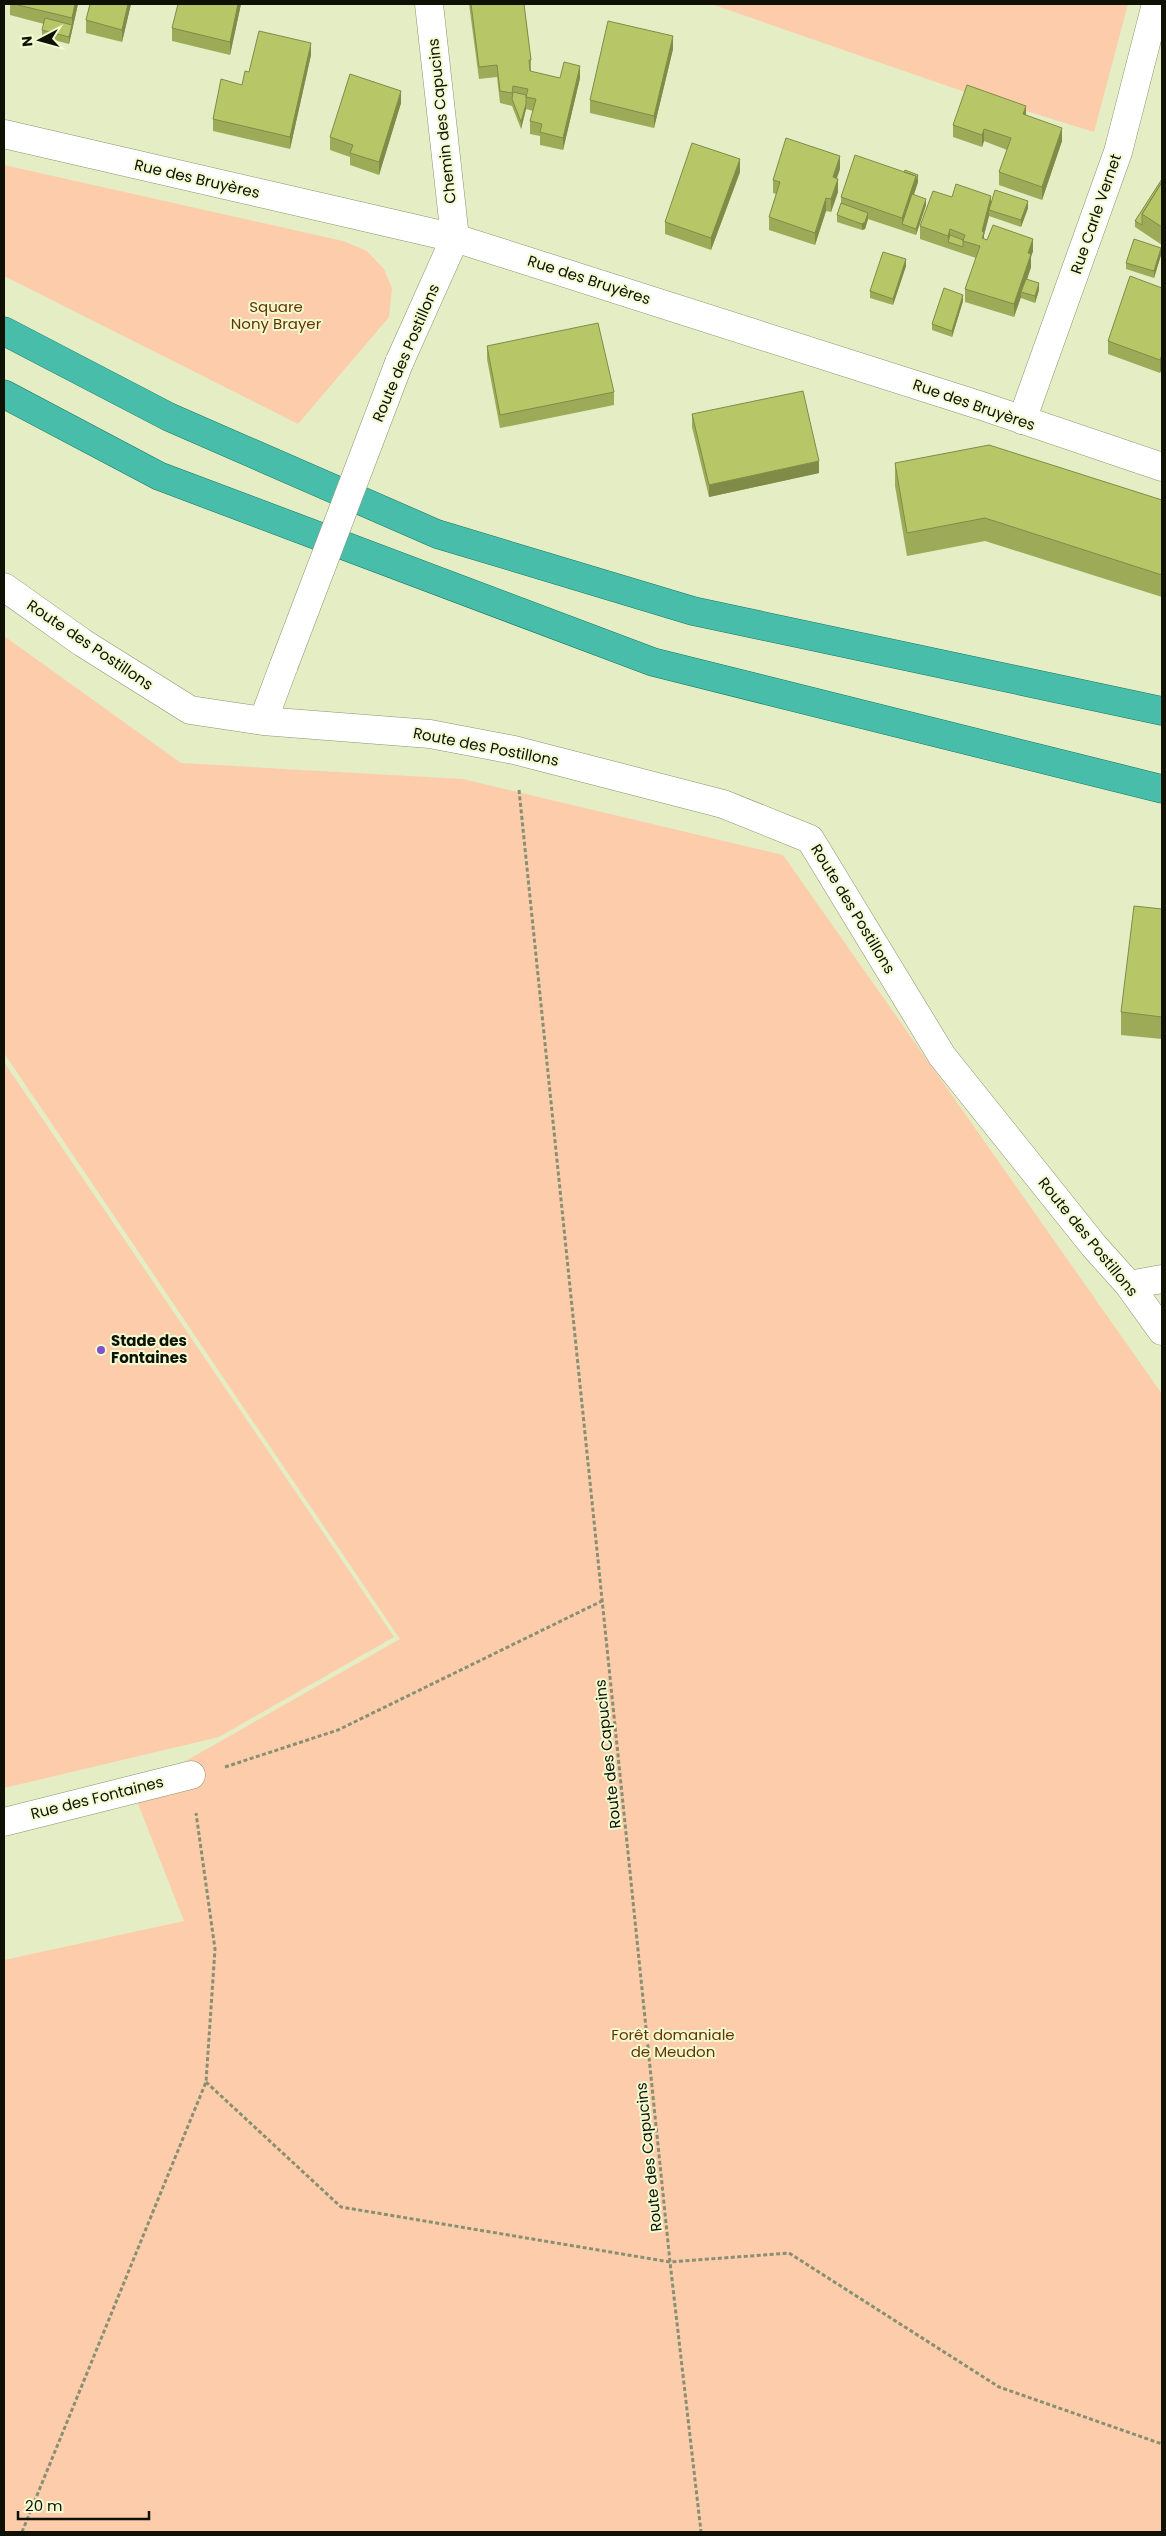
<svg xmlns="http://www.w3.org/2000/svg" width="1166" height="2536" font-family="Poppins,sans-serif">
<style>
.green{fill:#fdcdab}
.lines{fill:none;stroke-linecap:round;stroke-linejoin:round}
.minor-casing{stroke:#8c946e;stroke-width:29}
.tertiary-casing{stroke:#8c946e;stroke-width:29}
.trunk-casing{stroke:#167762;stroke-width:29}
.path{stroke:#898f71;stroke-width:3;stroke-dasharray:4 2.5;stroke-linecap:butt}
.minor{stroke:#fff;stroke-width:28}
.tertiary{stroke:#fff;stroke-width:28}
.trunk{stroke:#48beaa;stroke-width:28}
.minor-bridge-casing{stroke:#8c946e;stroke-width:29;stroke-linecap:butt}
.minor-bridge{stroke:#fff;stroke-width:28}
.wall{fill:#9dab59}
.shaded-wall{fill:#808b48}
.building{fill:#b7c767;stroke:#808b48}
.poi-dot{fill:#8053cc;stroke:#f1fad0;stroke-width:2}
.labels{text-anchor:middle;stroke-width:4;stroke-linejoin:round;paint-order:stroke}
.street-label{font-size:15px;fill:#0e1104;stroke:#f1fad0}
.park-label{font-size:15px;fill:#630;stroke:#f1fad0}
.poi-label{font-size:15px;font-weight:bold;fill:#0e1104;stroke:#f1fad0;text-anchor:start}
</style>
<rect width="100%" height="100%" fill="#e4edc3"/>
<path class="green" d="M711,4h417l-34,128 -132,-41z
M4,165l339,76 24,10 17,18 8,19 -3,29 -91,107 -294,-148z
M4,636l177,127 282,16 320,76 379,539v1138h-1158v-572l180,-39 -51,-130 267,-152 -396,-586z
M4,1062l390,575 -175,100 -215,51z"/>
<g class="lines">
<g class="minor-casing">
<path id="minor" d="M399,363l56,-125 -26,-234
M1022,420l96,-268 38,-148
M4,587l79,56 107,67 73,11 167,13 84,16 209,54 87,35 132,217 152,190 35,39 33,46
M263,721l21,-56
M1129,1285l33,-6
M4,1822l187,-47"/>
</g>
<g class="tertiary-casing">
<path id="tertiary" d="M4,134l451,104 527,168 180,61"/>
</g>
<g class="trunk-casing">
<path id="trunk" d="M4,331l165,86 268,117 256,77 469,100
M4,394l155,82 494,186 509,127"/>
</g>
<path class="path" d="M519,790l151,1472 31,270
M225,1767l113,-37 266,-130
M206,2082l135,125 329,55 119,-9 210,134 163,57
M22,2532l184,-450 9,-133 -19,-136"/>
<use href="#minor" class="minor"/>
<use href="#tertiary" class="tertiary"/>
<use href="#trunk" class="trunk"/>
<g class="minor-bridge-casing">
<path id="minor-bridge" d="M284,665l115,-302"/>
</g>
<use href="#minor-bridge" class="minor-bridge"/>
</g>
<path class="wall" d="M10,4h68l-9,40 -27,-7v-7l2,-6 -34,-9z
M90,4h41l-9,38 -36,-9v-13z
M241,4l-11,51 -58,-14v-13z
M469,4h55l7,56v12l29,6h20l-17,72 -23,-5v-9l-10,-2v-13l3,-10 -7,-2 -5,20 -9,-23 -12,-3 -3,-26 -18,2z
M673,49l-19,79 -64,-15v-13z
M311,55l-21,94 -77,-18v-12l29,-34 7,-13z
M401,103l-22,72 -29,-10v-8l-20,-7v-13z
M1026,115l36,26 -20,59 -43,-15v-13l8,-22 -23,-9 -2,6 -29,-10v-12z
M1162,166v79l-27,-18v-6l27,-42z
M840,169l-4,10 2,13 -7,20 -5,-1 -11,34 -46,-15v-13l7,-23 -3,-1v-13z
M740,172l-29,78 -46,-16v-12z
M918,182l-4,12 12,11 -10,30 -48,-16 -3,10 -3,1 -25,-8v-7l4,-12v-6z
M952,197l76,11 -7,19 -32,-11 -5,19v4l49,12 -2,6v10l-4,12 12,11 -4,13 -14,-5v-1l-7,20 -49,-15v-13l11,-31 -56,-19v-13z
M1161,255l-7,23 -28,-9v-6z
M906,266l-13,39 -23,-7v-7z
M1162,288v80l-2,5 -52,-19v-13z
M963,301l-11,36 -20,-7v-6z
M487,346l127,46v13l-114,23 -13,-69z
M692,414l127,59 -110,24 -17,-70z
M895,463l267,37v97l-177,-56 -78,15 -12,-70z
M1162,909v130l-41,-4v-23z"/>
<path class="shaded-wall" d="M75,4h3l-9,40v-7l3,-12v-7z
M128,4h3l-9,38v-12z
M238,4h3l-11,51v-13z
M673,36v13l-19,79v-12z
M311,43v12l-21,94v-12z
M580,66v12l-17,72v-12z
M401,91v12l-22,72v-13z
M526,104v5l-5,20v-7z
M1026,106v13l-3,-5z
M1062,128v13l-20,59v-13z
M984,129v12l-2,6v-12z
M840,156v13l-7,21v-13z
M740,159v13l-29,78v-12z
M918,175v7l-14,42h-2v-6l14,-42z
M838,179v13l-7,20v-13z
M991,196v13l-2,1v6l-5,19v10l-2,-14z
M826,198v13l-11,34v-12z
M926,199v6l-10,30v-6z
M1028,201v7l-7,19v-7z
M868,213v6l-3,10 -3,1v-6z
M950,229v13h-2v-6z
M1033,239v12l-2,6v10l-8,25h-2v5l-7,20v-13l14,-51z
M1161,248v7l-7,23v-7z
M906,259v7l-13,39v-6z
M1039,283v7l-4,13v-7z
M963,295v6l-11,36v-6z
M1162,355v13l-2,5v-13z
M819,461v12l-110,24v-12z"/>
<path class="building" d="M14,4h61l-3,14z
M90,4h38l-6,26 -36,-10z
M178,4h60l-8,38 -58,-14z
M471,4h53l7,56h-2l1,11 30,7 4,-16 16,4 -17,72 -23,-6 2,-8 -12,-3 6,-22 -10,-2 2,-8 -15,-3 -1,7 -12,-2 -3,-26 -18,2z
M45,18l27,7 -3,12 -27,-7z
M608,21l65,15 -19,80 -64,-16z
M259,31l52,12 -21,94 -77,-18 8,-40 21,6 3,-14 4,1z
M350,74l51,17 -22,71 -29,-9 3,-8 -23,-8z
M967,85l59,21 -3,8 39,14 -20,59 -43,-15 12,-34 -27,-9 -2,6 -29,-10z
M513,92l13,3v9l-5,18 -9,-23z
M786,138l54,18 -7,21 5,2 -7,20 -5,-1 -11,35 -46,-16 11,-35 -7,-2z
M692,143l48,16 -29,79 -46,-16z
M855,155l61,21 -14,42 -61,-21z
M905,170l13,5 -2,7v-6l-12,-4z
M1162,179v3l-20,32v11l-7,-4z
M1162,182v45l-20,-13z
M956,184l35,12 -9,35 2,2 -2,5 5,2 6,-15 40,14 -5,14 3,1 -17,50 -49,-15 15,-43 -17,-5 2,-6 -15,-6 -2,7 -28,-10 13,-35 19,6z
M995,190l33,11 -7,19 -32,-10z
M912,194l14,5 -10,30 -14,-5z
M841,203l27,10 -3,9 -3,2 -25,-9z
M950,235l13,5v7l-15,-5z
M1134,239l27,9 -7,23 -28,-8z
M883,252l23,7 -13,40 -23,-8z
M1130,276l32,12v67l-2,5 -52,-19z
M1026,279l13,4 -4,13 -14,-4z
M944,288l19,7 -11,36 -20,-7z
M598,323l16,69 -114,23 -13,-69z
M803,391l16,70 -110,24 -17,-71z
M989,445l173,55v75l-177,-57 -78,15 -12,-70z
M1134,906l28,3v108l-41,-5z"/>
<circle class="poi-dot" cx="101" cy="1350" r="5"/>
<g class="labels">
<g class="street-label">
<text transform="translate(442 121) rotate(-96)" y="5">Chemin des Capucins</text>
<text transform="translate(197 179) rotate(13)" y="5">Rue des Bruyères</text>
<text transform="translate(1096 214) rotate(-71)" y="5">Rue Carle Vernet</text>
<text transform="translate(589 280) rotate(18)" y="5">Rue des Bruyères</text>
<text transform="translate(406 353) rotate(-67)" y="5">Route des Postillons</text>
<text transform="translate(974 405) rotate(19)" y="5">Rue des Bruyères</text>
<text transform="translate(90 645) rotate(34)" y="5">Route des Postillons</text>
<text transform="translate(486 747) rotate(11)" y="5">Route des Postillons</text>
<text transform="translate(853 909) rotate(59)" y="5">Route des Postillons</text>
<text transform="translate(1088 1237) rotate(51)" y="5">Route des Postillons</text>
<text transform="translate(608 1754) rotate(-96)" y="5">Route des Capucins</text>
<text transform="translate(97 1798) rotate(-14)" y="5">Rue des Fontaines</text>
<text transform="translate(649 2157) rotate(-96)" y="5">Route des Capucins</text>
</g>
<g class="park-label">
<text x="276" y="312">Square<tspan x="276" dy="17">Nony Brayer</tspan></text>
<text x="673" y="2040">Forêt domaniale<tspan x="673" dy="17">de Meudon</tspan></text>
</g>
<g class="poi-label">
<text x="111" y="1346">Stade des<tspan x="111" dy="17">Fontaines</tspan></text>
</g>
</g>
<rect width="1166" height="2536" fill="none" stroke="#0e1104" stroke-width="10"/>
<g transform="translate(40 40) rotate(264)" stroke="#f1fad0" stroke-width="4" paint-order="stroke">
<path d="M0-4L9 19L0 12L-9 19Z" fill="#0e1104"/>
<text y="-8" font-size="14" font-weight="bold" text-anchor="middle" fill="#0e1104">N</text>
</g>
<path d="M18 2511v8h131v-8" fill="none" stroke="#0e1104" stroke-width="2.5"/>
<text x="25" y="2511" font-size="15" fill="#0e1104" stroke="#f1fad0" stroke-width="4" paint-order="stroke">20 m</text>
</svg>
